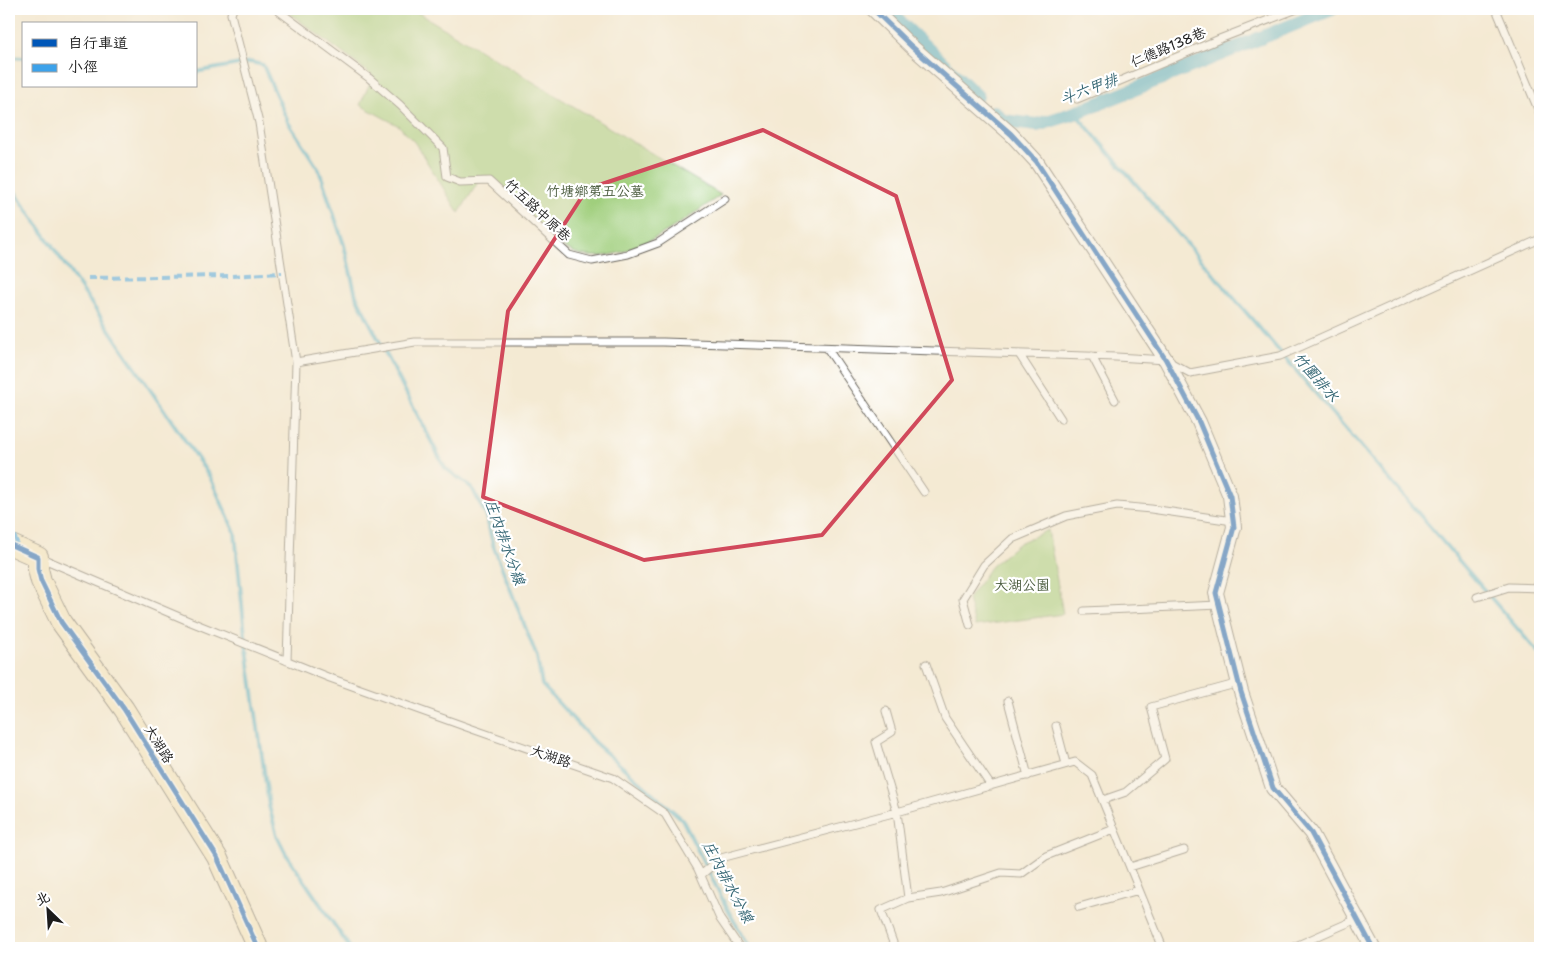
<svg xmlns="http://www.w3.org/2000/svg" width="1549" height="957" font-family="'Shantell Sans','LXGW WenKai TC',sans-serif">
<style>
.green{fill:#a0cf7d;stroke:#5e764c}
.lines{fill:none;stroke-linecap:round;stroke-linejoin:round}
.stream{stroke:#48acc7;stroke-width:4}
.canal{stroke:#48acc7;stroke-width:14}
.lane-casing{stroke:#68645c;stroke-width:9}
.street-casing{stroke:#68645c;stroke-width:16}
.secondary-casing{stroke:#68645c;stroke-width:22}
.lane{stroke:#fff;stroke-width:7}
.street{stroke:#fff;stroke-width:14}
.secondary{stroke:#f7e8c3;stroke-width:20}
.quiet{stroke:#3da2ea;stroke-width:4;stroke-dasharray:8 4;stroke-linecap:butt}
.cycleway-casing{stroke:#fff;stroke-width:8}
.cycleway{stroke:#0057b8;stroke-width:5}
.marked{fill:none;stroke:#d1495b;stroke-width:4;stroke-linejoin:round}
.labels{text-anchor:middle;stroke-width:4.5;stroke-linejoin:round;paint-order:stroke}
.street-label{font-size:14px;fill:#1c1c1c;stroke:#fff}
.park-label{font-size:14px;fill:#4a5b3e;stroke:#fff}
.water-label{font-size:15px;font-style:italic;fill:#326472;stroke:#fff}
</style>
<rect width="100%" height="100%" fill="#fff"/>
<filter id="ink" filterUnits="userSpaceOnUse"><feTurbulence type="fractalNoise" baseFrequency=".02" numOctaves="2"/><feDisplacementMap in="SourceGraphic" scale="10" xChannelSelector="R" yChannelSelector="G"/><feConvolveMatrix kernelMatrix="1 2 1 2 8 2 1 2 1" color-interpolation-filters="sRGB"/></filter>
<filter id="wash" filterUnits="userSpaceOnUse"><feTurbulence type="fractalNoise" baseFrequency=".0096" numOctaves="4" result="noise"/><feDisplacementMap in="SourceGraphic" scale="20" xChannelSelector="R" yChannelSelector="G"/><feGaussianBlur stdDeviation="1.12" result="paint"/><feColorMatrix in="noise" values="0 0 0 0 0 0 0 0 0 0 0 0 0 0 0 0 0 1.4 0 .05"/><feComposite in="paint" operator="in"/></filter>
<g filter="url(#wash)">
<rect width="100%" height="100%" fill="#f4ead3"/>
<path class="green" d="M284,9h128l309,186c-37,25 -106,80 -152,55 -9,-5 -18,-15 -26,-22 -20,-18 -41,-35 -61,-52l-23,37 -44,-70 -16,-17 -39,-21 13,-29z
M1048,530l15,84 -88,12 -7,-27 23,-33 28,-23z"/>
<g class="lines">
<path class="stream" d="M9,57l15,1
M196,72l54,-10 13,3 25,57 31,48 25,75 12,51 89,172 27,20 14,27 7,30 44,112 5,28 53,58 87,76 48,95 20,34
M1075,113l465,542
M9,183l201,294 25,56 10,102 24,171 8,30 9,18 64,94"/>
<path class="canal" d="M886,9l91,87
M994,112l9,9 34,4 38,-12 50,-20 207,-84"/>
</g>
</g>
<g filter="url(#ink)">
<g class="lines">
<g class="lane-casing">
<path id="lane" d="M233,9l-2,5 28,109 37,239 -9,299
M276,9l93,69 31,27 43,43 4,29 13,5 29,-1 80,74 23,6 36,-7 30,-11 67,-44
M1496,9l44,105
M1077,99l145,-61 75,-29
M827,348l97,144
M1019,354l42,65
M1092,356l23,44
M296,362l119,-20h248l453,15 50,3 24,13 90,-17 260,-117
M39,557l152,65 139,56 145,52 138,48 52,36 33,55 22,50 20,29
M1477,597l32,-10 31,1
M1084,611l135,-6
M970,625l-7,-26 21,-34 28,-26 54,-23 51,-10 34,3 82,12
M926,664l19,54 46,68
M1008,701l20,75
M886,711l6,21 -16,10 21,70 11,86
M1056,726l10,38
M1103,800l23,-8 39,-33 -14,-52 88,-24
M1130,867l54,-17
M701,875l20,-17 176,-46 178,-50 17,13 71,173
M1079,907l60,-17
M895,948l-14,-38 27,-12 33,-5 60,-20 20,1 25,-18 68,-27
M1291,948l66,-29"/>
</g>
<g class="street-casing">
<path id="street" d="M873,9l38,37 100,88 25,27 130,199 33,62 31,74 4,31 -18,66 25,99 32,96 38,45 62,115"/>
</g>
<g class="secondary-casing">
<path id="secondary" d="M9,544l29,13v12l3,12 20,41 63,87 93,148 41,91"/>
</g>
<use href="#lane" class="lane"/>
<use href="#street" class="street"/>
<use href="#secondary" class="secondary"/>
<path class="quiet" d="M88,278l142,-2 52,-3
M9,525l11,24"/>
<g class="cycleway-casing">
<path id="cycleway" d="M873,9l38,37 100,88 25,27 130,199 33,62 31,74 4,31 -18,66 25,99 32,96 38,45 62,115
M9,544l29,13v12l3,12 20,41 63,87 93,148 41,91"/>
</g>
<use href="#cycleway" class="cycleway"/>
</g>
</g>
<path d="M0 0H1549V957H0ZM763,130l133,66 56,184 -130,155 -178,25 -161,-63 25,-186 79,-122z" fill="#f4ead3" fill-opacity=".55" fill-rule="evenodd"/>
<path class="marked" d="M763,130l133,66 56,184 -130,155 -178,25 -161,-63 25,-186 79,-122z"/>
<g class="labels">
<g class="street-label">
<text transform="translate(1168 47) rotate(-23)" y="5">仁德路138巷</text>
<text transform="translate(538 210) rotate(43)" y="5">竹五路中原巷</text>
<text transform="translate(159 744) rotate(58)" y="5">大湖路</text>
<text transform="translate(551 756) rotate(19)" y="5">大湖路</text>
</g>
<g class="park-label">
<text x="595" y="196">竹塘鄉第五公墓</text>
<text x="1022" y="590">大湖公園</text>
</g>
<g class="water-label">
<text transform="translate(1089 89) rotate(-20)" y="5">斗六甲排</text>
<text transform="translate(1316 377) rotate(49)" y="5">竹圍排水</text>
<text transform="translate(505 542) rotate(70)" y="5">庄內排水分線</text>
<text transform="translate(728 882) rotate(62)" y="5">庄內排水分線</text>
</g>
</g>
<rect width="1549" height="957" fill="none" stroke="#fff" stroke-width="30"/>
<rect x="22" y="22" width="175" height="65" fill="#ffffff" stroke="#a4a4a4"/>
<rect x="32" y="39" width="25" height="8" fill="#0057b8" stroke="#a4a4a4"/>
<text x="68" y="48" font-size="15" fill="#1c1c1c">自行車道</text>
<rect x="32" y="64" width="25" height="8" fill="#3da2ea" stroke="#a4a4a4"/>
<text x="68" y="72" font-size="15" fill="#1c1c1c">小徑</text>
<g transform="translate(48 910) rotate(335)" stroke="#ffffff" stroke-width="4" paint-order="stroke">
<path d="M0-4L9 19L0 12L-9 19Z" fill="#1c1c1c"/>
<text y="-8" font-size="14" font-weight="bold" text-anchor="middle" fill="#1c1c1c">北</text>
</g>
</svg>
